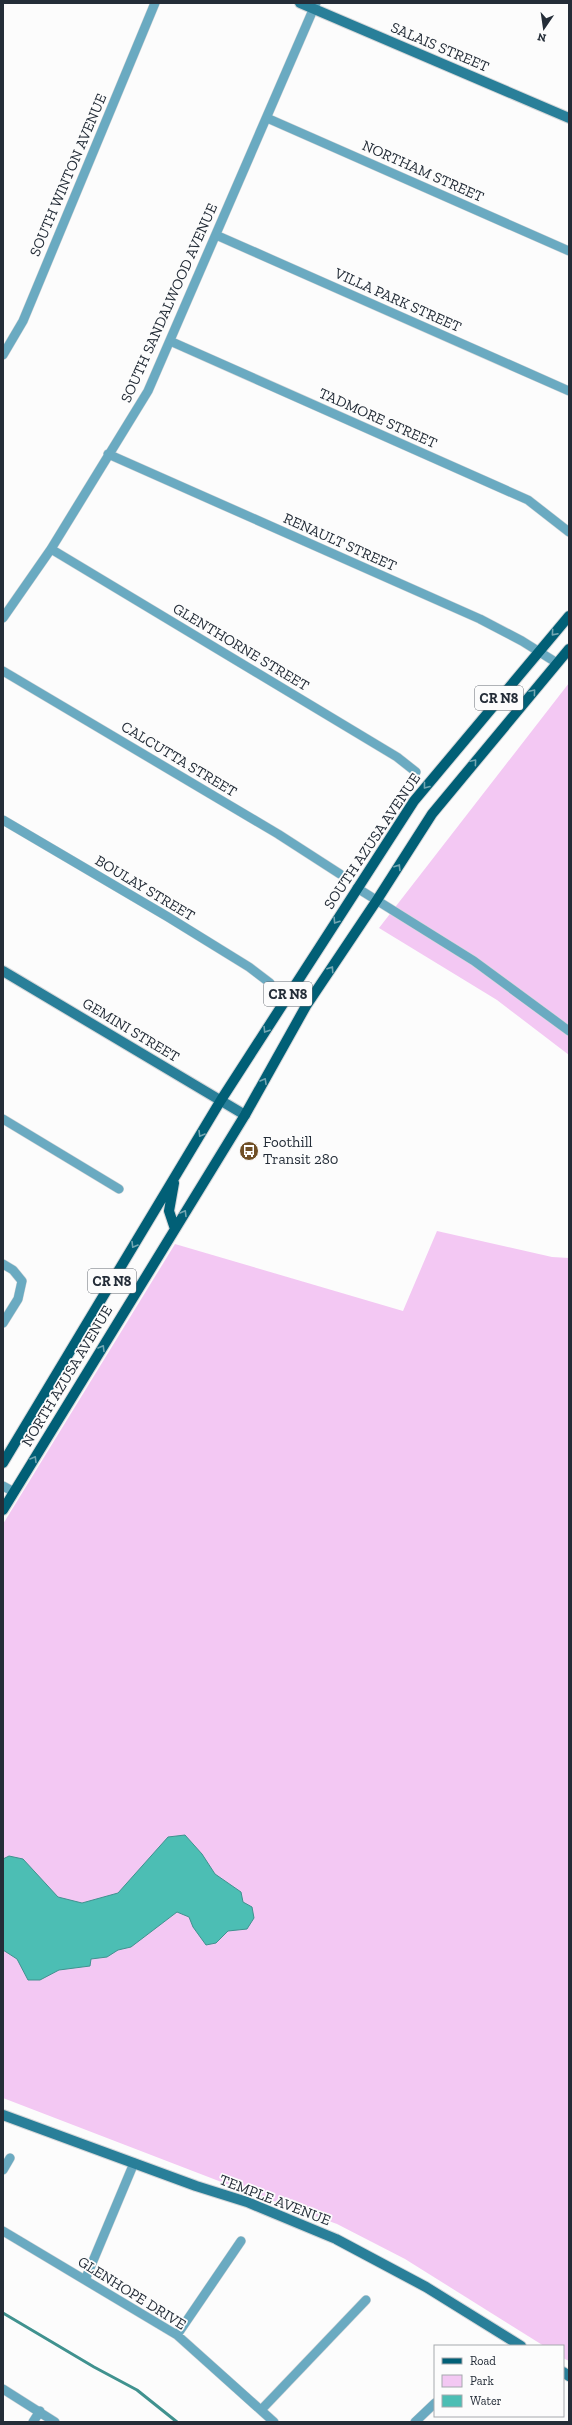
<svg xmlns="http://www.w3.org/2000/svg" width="572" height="2425" font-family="'Zilla Slab',serif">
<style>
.green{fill:#f3c8f3}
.water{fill:#4cbeb4;stroke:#40928f}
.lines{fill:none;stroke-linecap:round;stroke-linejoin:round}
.stream{stroke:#40928f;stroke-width:3}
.street-casing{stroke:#d5d7d9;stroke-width:10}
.secondary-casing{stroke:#d5d7d9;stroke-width:12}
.primary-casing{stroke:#d5d7d9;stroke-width:12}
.street{stroke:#6aaac1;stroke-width:9}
.secondary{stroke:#297f99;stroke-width:10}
.primary{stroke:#015f76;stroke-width:10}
.oneway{stroke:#72a6b2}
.labels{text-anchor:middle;stroke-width:3.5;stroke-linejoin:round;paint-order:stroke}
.shield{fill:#fcfcfc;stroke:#656b73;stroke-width:1}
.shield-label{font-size:14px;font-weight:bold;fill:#242d38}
.street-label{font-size:15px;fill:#242d38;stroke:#fcfcfc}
.poi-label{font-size:15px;fill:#242d38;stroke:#fcfcfc;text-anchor:start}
</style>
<rect width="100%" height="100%" fill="#fcfcfc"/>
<path class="green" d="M569,683v372l-72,-55 -118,-72z
M437,1231l115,26 17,1v1103l-6,-3v-12h-19l-139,-87 -68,-35 -100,-36 -234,-90v-574l172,-280 228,67z"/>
<path class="water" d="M185,1835l17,19 13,20 26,18 2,10 9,5 2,11 -7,11 -19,2 -12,12 -10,2 -13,-18 -4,-10 -12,-5 -46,35 -13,3 -11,7 -16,2 -1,7 -31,4 -19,10h-12l-11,-21 -14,-9v-91l6,-3 14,3 35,38 24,6 36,-10 50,-56z"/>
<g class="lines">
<path class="stream" d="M3,2313l91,54 43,23 40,32"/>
<g class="street-casing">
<path id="street" d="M267,118l302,133
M216,235l353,156
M170,341l358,159 41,32
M3,355l20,-34 132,-318
M108,454l372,165 42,22 35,22
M51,549l346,208 19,15
M3,618l48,-69 97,-158 168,-388
M3,671l275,163 62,40
M3,820l165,97 81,50 21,16
M357,888l117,73 95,70
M3,1119l116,70
M3,1264l10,6 9,11 -4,18 -15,24
M3,1486l11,6
M3,2170l7,-12
M3,2231l174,104 97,87
M85,2280l49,-117
M177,2335l64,-94
M3,2389l52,33
M261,2410l105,-110
M33,2422l7,-11
M415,2422l20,-19"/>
</g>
<g class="secondary-casing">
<path id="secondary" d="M300,3l269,115
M3,971l242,144
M3,2115l193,71 51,16 89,37 90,48 95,59
M563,2372l6,4"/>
</g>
<g class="primary-casing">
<path id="primary" d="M174,1183l-5,28 6,18
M3,1463l218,-363 193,-299 155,-185
M3,1510l242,-395 61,-109 71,-106 55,-86 137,-165"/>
</g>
<use href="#street" class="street"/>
<use href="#secondary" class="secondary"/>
<use href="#primary" class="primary"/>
</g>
<defs><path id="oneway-chevron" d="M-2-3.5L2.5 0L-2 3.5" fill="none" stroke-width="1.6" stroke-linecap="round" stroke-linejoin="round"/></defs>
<g class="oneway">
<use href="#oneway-chevron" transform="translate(554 633) rotate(131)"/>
<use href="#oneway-chevron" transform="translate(533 692) rotate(-50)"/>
<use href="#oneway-chevron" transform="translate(474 762) rotate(-50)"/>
<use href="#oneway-chevron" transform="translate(426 786) rotate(128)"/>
<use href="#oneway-chevron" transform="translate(398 867) rotate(-58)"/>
<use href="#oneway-chevron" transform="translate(336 921) rotate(123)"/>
<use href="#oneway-chevron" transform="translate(331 969) rotate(-56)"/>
<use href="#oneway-chevron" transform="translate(266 1030) rotate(122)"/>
<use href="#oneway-chevron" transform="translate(264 1081) rotate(-60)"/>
<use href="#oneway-chevron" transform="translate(201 1134) rotate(121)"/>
<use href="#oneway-chevron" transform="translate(184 1213) rotate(-59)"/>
<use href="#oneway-chevron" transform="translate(134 1245) rotate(121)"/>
<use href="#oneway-chevron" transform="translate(102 1348) rotate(-59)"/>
<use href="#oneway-chevron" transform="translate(34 1459) rotate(-59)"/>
</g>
<defs>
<g id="bus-disc" transform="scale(1)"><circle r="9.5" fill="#704f26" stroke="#fcfcfc"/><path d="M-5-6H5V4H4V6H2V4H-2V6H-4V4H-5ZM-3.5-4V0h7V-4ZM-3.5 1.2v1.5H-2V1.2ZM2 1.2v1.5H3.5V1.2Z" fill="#fff"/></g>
</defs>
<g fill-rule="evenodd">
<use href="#bus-disc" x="249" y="1151"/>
</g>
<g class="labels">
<g class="shield">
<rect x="475" y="686" width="48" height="24" rx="3"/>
<rect x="264" y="982" width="48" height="24" rx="3"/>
<rect x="88" y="1269" width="48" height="24" rx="3"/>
</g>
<g class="shield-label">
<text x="499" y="703">CR N8</text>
<text x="288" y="999">CR N8</text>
<text x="112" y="1286">CR N8</text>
</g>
<g class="street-label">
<text transform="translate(440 47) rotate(23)" y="5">SALAIS STREET</text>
<text transform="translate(423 171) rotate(24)" y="5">NORTHAM STREET</text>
<text transform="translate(68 175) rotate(-67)" y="5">SOUTH WINTON AVENUE</text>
<text transform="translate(398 300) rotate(24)" y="5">VILLA PARK STREET</text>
<text transform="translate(169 303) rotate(-66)" y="5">SOUTH SANDALWOOD AVENUE</text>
<text transform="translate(378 418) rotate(24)" y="5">TADMORE STREET</text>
<text transform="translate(340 542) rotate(24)" y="5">RENAULT STREET</text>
<text transform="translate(241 647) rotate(31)" y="5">GLENTHORNE STREET</text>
<text transform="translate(179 759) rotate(31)" y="5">CALCUTTA STREET</text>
<text transform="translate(372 841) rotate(-56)" y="5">SOUTH AZUSA AVENUE</text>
<text transform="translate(145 888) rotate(31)" y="5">BOULAY STREET</text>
<text transform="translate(131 1030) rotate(31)" y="5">GEMINI STREET</text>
<text transform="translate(67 1376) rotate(-59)" y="5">NORTH AZUSA AVENUE</text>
<text transform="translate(275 2200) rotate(21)" y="5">TEMPLE AVENUE</text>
<text transform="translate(132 2293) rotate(32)" y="5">GLENHOPE DRIVE</text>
</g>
<g class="poi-label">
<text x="263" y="1147">Foothill<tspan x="263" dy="17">Transit 280</tspan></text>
</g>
</g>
<rect width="572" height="2425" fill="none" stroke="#242d38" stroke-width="8"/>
<rect x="434" y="2345" width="130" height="72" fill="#fcfcfc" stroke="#a6a9ae"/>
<rect x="442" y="2358" width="20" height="6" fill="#015f76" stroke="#a6a9ae"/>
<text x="470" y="2365" font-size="12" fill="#242d38">Road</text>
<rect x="442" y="2375" width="20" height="12" fill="#f3c8f3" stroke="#a6a9ae"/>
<text x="470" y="2385" font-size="12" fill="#242d38">Park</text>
<rect x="442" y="2395" width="20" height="12" fill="#4cbeb4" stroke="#a6a9ae"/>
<text x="470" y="2405" font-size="12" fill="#242d38">Water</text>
<g transform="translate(544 28) rotate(193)" stroke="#fcfcfc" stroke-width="3" paint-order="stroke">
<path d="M0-3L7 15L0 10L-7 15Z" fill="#242d38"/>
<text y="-6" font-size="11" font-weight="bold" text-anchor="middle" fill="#242d38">N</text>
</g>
</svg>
